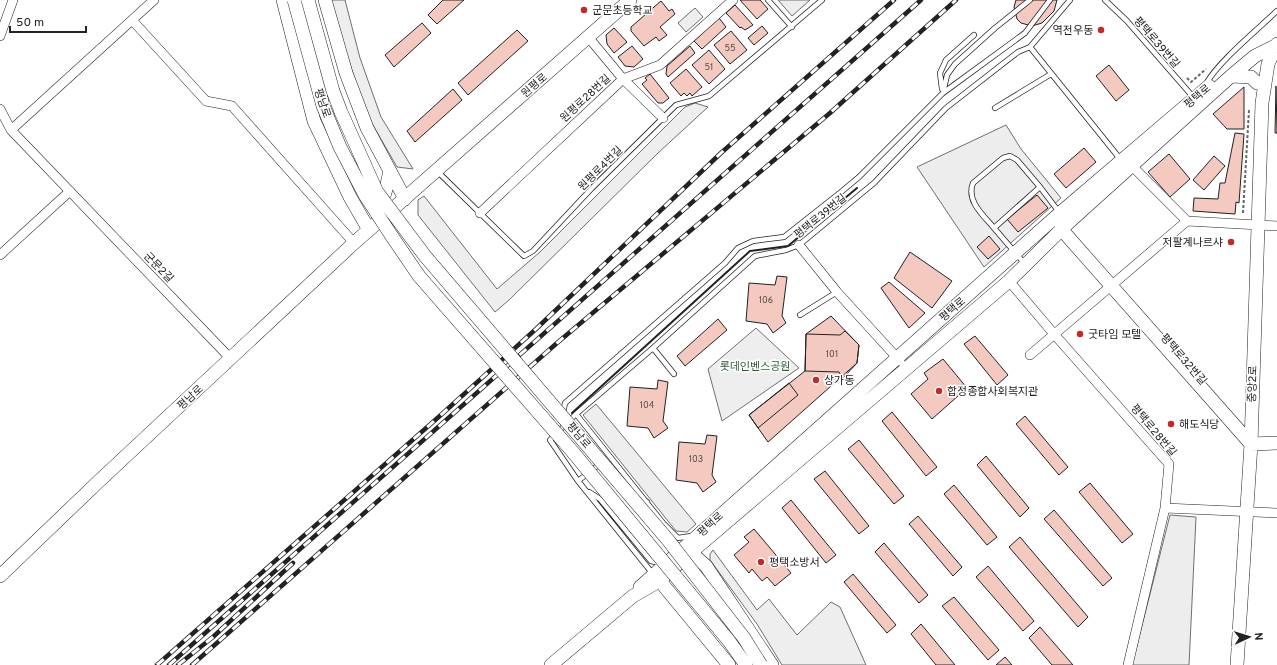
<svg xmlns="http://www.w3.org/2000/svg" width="1277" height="665" font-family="Overpass,'Noto Sans KR',sans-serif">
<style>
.green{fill:#eee;stroke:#6f6f6f}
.parking{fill:#ededed;stroke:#6f6f6f}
.building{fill:#f3c9c0;stroke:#222}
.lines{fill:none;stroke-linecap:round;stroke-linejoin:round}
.lane-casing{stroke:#222;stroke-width:6}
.street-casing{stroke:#222;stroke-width:10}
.secondary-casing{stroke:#222;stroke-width:14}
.path{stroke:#646464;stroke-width:2;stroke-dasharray:3 2;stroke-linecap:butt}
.lane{stroke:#fff;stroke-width:4.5}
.street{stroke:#fff;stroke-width:9}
.secondary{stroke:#fff;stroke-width:13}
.rail-casing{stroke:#222;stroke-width:4.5}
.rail{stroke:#fff;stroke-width:3;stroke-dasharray:9;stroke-linecap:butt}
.secondary-bridge-casing{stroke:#222;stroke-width:14;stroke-linecap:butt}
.secondary-bridge{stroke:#fff;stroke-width:13}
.wall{stroke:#222;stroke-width:2}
.poi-dot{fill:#c62828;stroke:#fff;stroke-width:1.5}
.labels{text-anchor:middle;stroke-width:3;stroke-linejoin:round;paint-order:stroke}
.number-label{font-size:9px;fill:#564c4a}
.poi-label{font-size:11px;fill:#222;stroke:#fff;text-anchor:start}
.street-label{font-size:11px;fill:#222;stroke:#fff}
.park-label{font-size:11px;fill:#2f5e38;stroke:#fff}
</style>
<rect width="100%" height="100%" fill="#fff"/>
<path class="green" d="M329,0h16l15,58 21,59 32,52 -16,-2 -31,-54z
M695,8l8,9 -17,15 -8,-9z
M695,103l13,4 -50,46 -149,147 -14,12 -77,-97v-15l6,-4 73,93 43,-37 145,-145z
M756,328l43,40 -77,53 -14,-52z
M596,404l100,120 -9,8 -11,-1 -93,-116z
M713,550l44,60 12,-11 28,36 34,-33 9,5 26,58h-84l-25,-41 -47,-64v-6z"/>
<path class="parking" d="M778,0h32l-18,16z
M1006,125l15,24 40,49 -77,69 -67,-100z
M1170,515l26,2 -7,148h-57z"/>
<path class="building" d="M443,0h21l-27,24 -9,-9z
M740,0h20l8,9 -11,10z
M1016,0h41l-3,11 -12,12 -10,3 -11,-3 -4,-4 -3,-12z
M661,1l8,10 3,-2 3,5 -15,13 7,8 -8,6 -3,-4 -12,9 -13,-15v-4z
M735,5l18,20 -8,5 -4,-3 -1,1 -14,-15z
M719,18l7,9 -24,22 -8,-8z
M422,23l9,10 -37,34 -9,-12z
M762,26l6,7 -14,12 -6,-7z
M614,28l13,14 -13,11 -7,-9 -1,-9z
M517,30l11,11 -60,54 -10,-12z
M731,31l16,19 -17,14 -16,-19z
M632,46l11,13 -9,8 -9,-1 -7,-9z
M690,46l5,7 -27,24 -2,-3 1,-8z
M709,50l16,19 -16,15 -17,-19z
M1109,65l20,25 -13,11 -20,-25z
M686,69l16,18 -10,9 -2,-3 -3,3 -3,-3 -3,3 -11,-13z
M650,74l19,24 -6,5h-5l-16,-19 5,-4 -2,-2z
M1276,86l1,47h-2z
M1244,87v42h-17l-14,-15z
M453,89l9,11 -47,42 -8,-11z
M1235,133l9,1 -5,69 -3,-1 -1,12 -42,-3 1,-13 24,1 2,-16h5z
M1084,148l12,14 -30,26 -12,-14z
M1169,154l21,25 -20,18 -22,-25z
M1214,156l11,10 -21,24 -11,-10z
M1037,195l11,13 -30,24 -11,-13z
M989,236l11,13 -12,10 -11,-12z
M910,252l42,29 -20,27 -38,-30z
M777,276l10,1 -5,39 4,7 -13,10 -6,-9 -21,-3 3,-38 26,2z
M889,282l36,31 -16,15 -28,-40z
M831,316l28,29 -2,18 -89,79 -19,-27 56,-44 1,-37z
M718,319l9,11 -42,36 -8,-10z
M845,331l14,14 -2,18 -14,15 -4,-6 -34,-1 1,-37 34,1z
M975,336l33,39 -11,10 -33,-41z
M943,359l24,29 -35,31 -21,-25 17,-15 -4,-6z
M658,380l10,2 -5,39 5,7 -14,10 -6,-10 -21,-2 3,-39 27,2z
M789,383l9,12 -40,33 -9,-13z
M892,412l45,55 -11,9 -44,-55z
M1025,416l43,51 -9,8 -43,-51z
M707,435l10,1 -5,39 4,7 -13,10 -6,-9 -21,-3 3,-38 26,2z
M859,440l45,56 -10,8 -46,-55z
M986,456l43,52 -9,9 -43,-52z
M825,471l44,55 -10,8 -45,-55z
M1090,483l43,51 -11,9 -43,-51z
M954,485l43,52 -10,8 -43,-51z
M791,500l45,55 -10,8 -44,-55z
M1054,510l58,68 -9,8 -59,-67z
M918,516l44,51 -9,9 -44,-52z
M754,529l37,44 -16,13 -8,-9 -5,4 -10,-12 -3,4 -15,-18 15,-13 -5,-5z
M1020,537l68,80 -10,10 -69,-80z
M884,543l44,52 -9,8 -44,-51z
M988,566l46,55 -11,10 -47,-54z
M853,574l43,51 -9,8 -43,-51z
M954,597l45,53 -11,10 -46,-54z
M921,624l34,41h-19l-25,-31z
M1040,627l33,38h-21l-23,-27z
M1005,657l7,8h-16z"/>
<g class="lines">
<g class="lane-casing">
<path id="lane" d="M768,0l24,27
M1105,0l22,21 67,77
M1030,47l40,-47
M1206,84c12,-22 51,-54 71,-73
M942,89l-2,-16 6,-13 28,-25
M943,93l4,-18 8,-11 40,-36 35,-28
M995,108l56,-34
M438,172l86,84 9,-5 59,-63 84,-83 33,-9 113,-96
M994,228c-11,-13 -28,-27 -21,-45l30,-25 7,-2 7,4 23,27
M1025,264l-31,-36 46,-41 19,25
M800,315l37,-23
M653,348l21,26
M565,414l-2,-1 2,-10 160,-140 13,-15 15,-7 31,-4 57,-45 18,-15 84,-84 82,-60 25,-33
M576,414l87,109 15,15 13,-2
M601,463l-23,18 75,93
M578,481l-28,-41 26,-26 77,-66 102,-92 31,-6 13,-5 75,-62 72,-75 72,-56 12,-5 91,113
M589,492l11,7 51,62 9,2
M636,494l11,8"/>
</g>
<g class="street-casing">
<path id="street" d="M132,20l74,81 26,5 122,137
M0,36l13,-36
M589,38l34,41 40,39
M0,109l11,21 220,229
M11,130l143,-130
M1132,166l55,55
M480,213l143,-134 37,-14 73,-65
M799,245l38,47 63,69
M0,255l70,-64
M1009,281l45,53 115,130 -4,44 112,5
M1030,355l157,-134 90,5
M1128,665l37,-157"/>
</g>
<g class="secondary-casing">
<path id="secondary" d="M283,0l31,121 36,76 19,33
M325,0l21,73 21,55 38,71
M1231,76l20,1 6,6
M373,203l12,-10 5,-22
M1061,221l1,9 189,214 26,-1
M680,553l16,4 10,9 66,99
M655,575l74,90
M0,576l98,-94 256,-239 276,-243
M640,587l420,-374 149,-127
M551,665l82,-69 26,-15 29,-26 321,-274 58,-57 164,-148 24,-20 22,-11
M1237,665l14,-221 11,-341 6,-39 9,-20"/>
</g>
<path class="path" d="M1187,78l4,4 15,-13
M1243,213l6,-103"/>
<use href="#lane" class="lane"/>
<use href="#street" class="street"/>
<use href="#secondary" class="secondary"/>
<g class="rail-casing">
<path id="rail" d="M157,665l285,-251 94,-85 185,-176 173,-153
M169,665l752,-665
M178,665l35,-28 80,-74
M192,665l365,-322 273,-230 126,-113"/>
</g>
<use href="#rail" class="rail"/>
<g class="secondary-bridge-casing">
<path id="secondary-bridge" d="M294,0l29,106 17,41 25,48 26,40 28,41 153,175 157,190 17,24
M308,0l25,91 8,21 36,80 48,64 243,284 76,98 17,27"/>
</g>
<use href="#secondary-bridge" class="secondary-bridge"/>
<path class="wall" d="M572,413l178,-162 38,-5 69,-58"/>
</g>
<g class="poi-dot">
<circle cx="584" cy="10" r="4"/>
<circle cx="1101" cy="30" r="4"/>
<circle cx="1231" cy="242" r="4"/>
<circle cx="1080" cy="334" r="4"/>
<circle cx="816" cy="380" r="4"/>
<circle cx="939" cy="391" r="4"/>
<circle cx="1171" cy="424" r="4"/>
<circle cx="761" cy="562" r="4"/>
</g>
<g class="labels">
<g class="number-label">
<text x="730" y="51">55</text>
<text x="709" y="70">51</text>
<text x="766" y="303">106</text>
<text x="832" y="357">101</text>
<text x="647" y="408">104</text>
<text x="696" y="462">103</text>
</g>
<g class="poi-label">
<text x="592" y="14">군문초등학교</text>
<text x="1093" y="34" text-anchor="end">역전우동</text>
<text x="1223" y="246" text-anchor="end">저팔계나르샤</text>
<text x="1088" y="338">굿타임 모텔</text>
<text x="824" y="384">상가동</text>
<text x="947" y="395">합정종합사회복지관</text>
<text x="1179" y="428">해도식당</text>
<text x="769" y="566">평택소방서</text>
</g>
<g class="street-label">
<text transform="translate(1157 42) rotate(49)" y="4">평택로39번길</text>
<text transform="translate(534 85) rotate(-41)" y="4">원평로</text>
<text transform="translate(1197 96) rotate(-40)" y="4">평택로</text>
<text transform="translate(585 98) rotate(-43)" y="4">원평로28번길</text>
<text transform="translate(323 103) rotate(71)" y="4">평남로</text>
<text transform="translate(600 168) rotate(-45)" y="4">원평로4번길</text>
<text transform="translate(820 216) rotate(-39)" y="4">평택로39번길</text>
<text transform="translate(159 267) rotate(46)" y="4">군문2길</text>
<text transform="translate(952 309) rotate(-41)" y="4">평택로</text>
<text transform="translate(1184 359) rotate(49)" y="4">평택로32번길</text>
<text transform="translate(1252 384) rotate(-88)" y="4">중앙2로</text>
<text transform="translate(190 397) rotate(-43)" y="4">평남로</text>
<text transform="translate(1154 430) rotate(50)" y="4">평택로28번길</text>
<text transform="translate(579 435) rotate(50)" y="4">평남로</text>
<text transform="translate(710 524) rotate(-42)" y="4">평택로</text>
</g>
<g class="park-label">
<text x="755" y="370">롯데인벤스공원</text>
</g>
</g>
<g transform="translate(1249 637) rotate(86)" stroke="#ffffff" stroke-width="3" paint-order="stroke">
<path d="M0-3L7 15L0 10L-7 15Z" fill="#222222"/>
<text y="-6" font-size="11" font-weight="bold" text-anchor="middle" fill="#222222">N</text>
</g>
<path d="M10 26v6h76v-6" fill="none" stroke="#222222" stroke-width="2"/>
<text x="16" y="26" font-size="12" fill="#222222" stroke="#ffffff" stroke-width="3" paint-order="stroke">50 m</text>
</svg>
